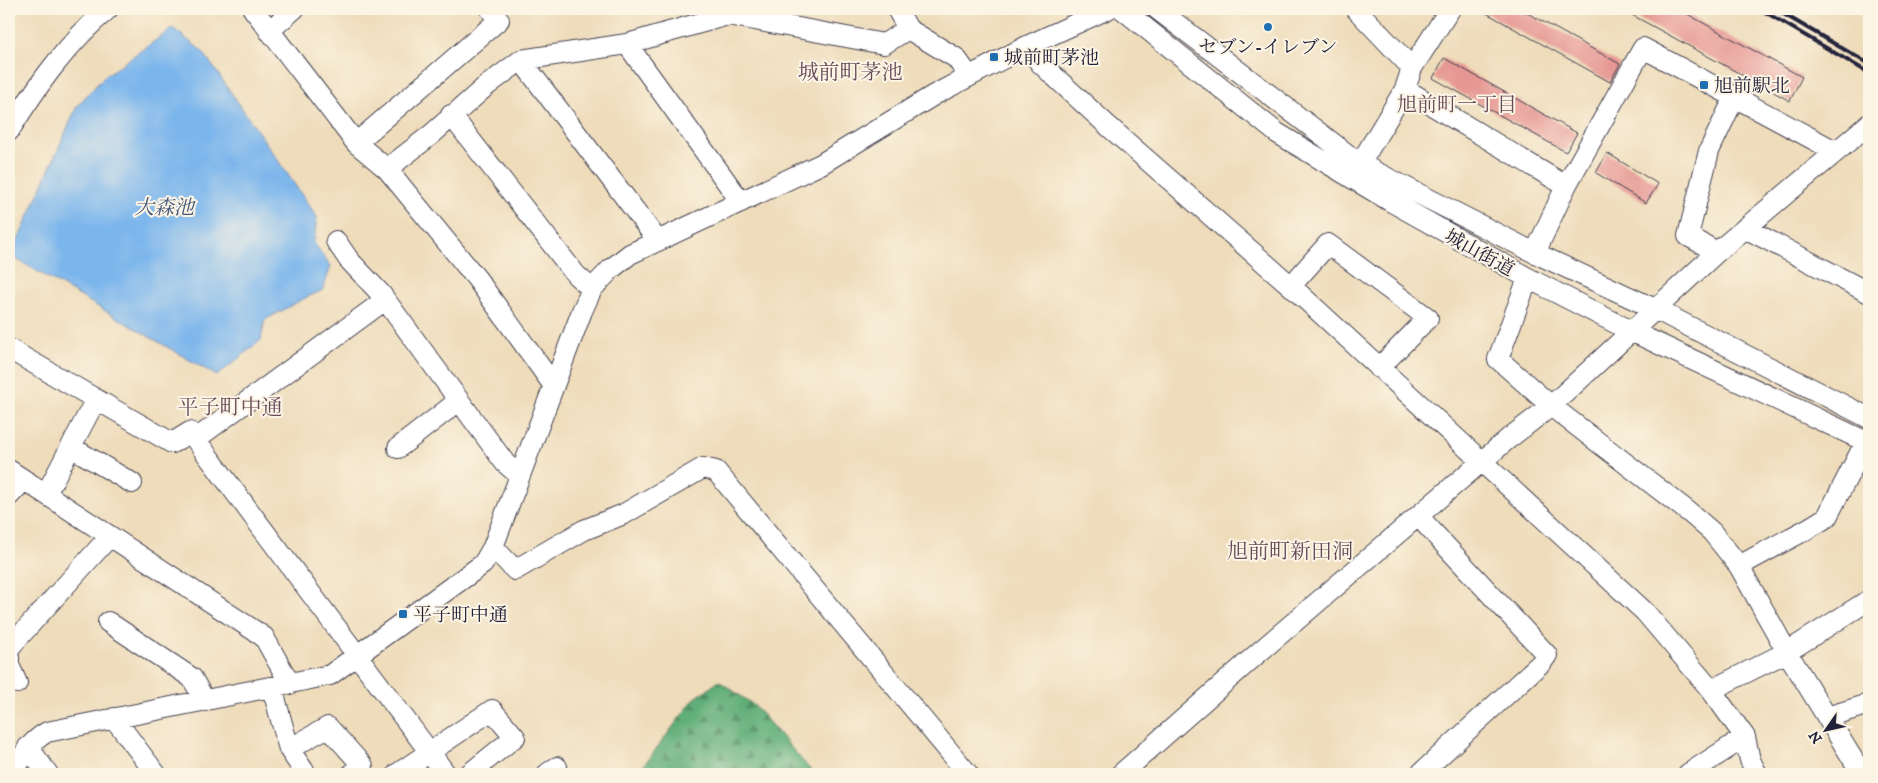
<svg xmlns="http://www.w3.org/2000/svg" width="1878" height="783" font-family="'IM FELL DW Pica','Noto Serif JP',serif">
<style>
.forest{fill:url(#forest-firs);stroke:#41685a}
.water{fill:#7ab5ec;stroke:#4e6c94}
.building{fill:#e69793}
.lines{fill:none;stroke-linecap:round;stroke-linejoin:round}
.minor-casing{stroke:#413e4e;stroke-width:22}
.minor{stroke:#fff;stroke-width:20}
.rail{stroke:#22223b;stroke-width:4}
.poi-dot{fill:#1f6fb2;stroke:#fcf5e5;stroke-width:2}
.labels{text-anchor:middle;stroke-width:4;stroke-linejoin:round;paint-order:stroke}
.poi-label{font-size:19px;fill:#22223b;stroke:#fcf5e5;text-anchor:start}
.street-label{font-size:19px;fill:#22223b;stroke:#fcf5e5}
.neighbourhood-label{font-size:20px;fill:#674b5a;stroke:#fcf5e5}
.water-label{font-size:20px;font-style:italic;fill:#415579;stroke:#fcf5e5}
.quarter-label{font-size:21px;fill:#674b5a;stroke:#fcf5e5}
</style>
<defs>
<pattern id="forest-firs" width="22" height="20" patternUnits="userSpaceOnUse" patternTransform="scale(1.25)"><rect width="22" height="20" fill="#60ae78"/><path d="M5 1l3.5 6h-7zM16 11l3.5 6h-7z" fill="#4f8d64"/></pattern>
</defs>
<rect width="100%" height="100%" fill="#fcf5e5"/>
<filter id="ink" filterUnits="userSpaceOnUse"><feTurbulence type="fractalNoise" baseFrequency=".02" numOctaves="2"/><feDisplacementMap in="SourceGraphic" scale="10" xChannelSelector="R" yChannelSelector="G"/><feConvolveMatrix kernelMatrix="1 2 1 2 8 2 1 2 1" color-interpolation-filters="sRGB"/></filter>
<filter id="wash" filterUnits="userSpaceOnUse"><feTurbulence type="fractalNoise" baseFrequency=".0096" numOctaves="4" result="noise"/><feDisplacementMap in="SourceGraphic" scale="20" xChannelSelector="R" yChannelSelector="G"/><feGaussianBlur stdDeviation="1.12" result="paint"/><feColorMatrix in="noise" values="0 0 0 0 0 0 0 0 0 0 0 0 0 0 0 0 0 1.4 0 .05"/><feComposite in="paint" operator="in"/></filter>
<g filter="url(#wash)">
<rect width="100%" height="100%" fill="#eedcba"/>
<path class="forest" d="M719,681l36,25 59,68h-177l57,-75z"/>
<path class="water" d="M173,28l30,24 114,165 -3,26 17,23 -8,24 -20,9 -38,21 -4,20 -44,36 -206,-120 66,-150 28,-30z"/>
<g id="blocks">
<path class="building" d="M1479,9h41l100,55 -10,18z
M1621,9h57l124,68 -12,24z
M1444,58l133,75 -11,19 -133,-74z
M1607,153l51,31 -12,19 -50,-30z"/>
</g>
</g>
<g filter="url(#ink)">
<use href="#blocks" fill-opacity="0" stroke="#413e4e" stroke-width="1"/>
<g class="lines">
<g class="minor-casing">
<path id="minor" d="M253,9l103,134 31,26 90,110 77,107
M897,9l11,20 48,29 13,18
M1122,9l155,124 113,68 138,77 103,53 238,112
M1157,9l203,155 175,89 120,56 214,109
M1356,9l56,59
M269,31l25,-22
M627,44l114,158
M1027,46l14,18 66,61 184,161 354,326 66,78 34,47 5,23 7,14
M521,60l137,181
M1405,89l161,97
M451,115l125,160 16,14
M9,131c28,-45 58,-88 99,-122
M356,143l143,-123 -9,-11
M1360,164l45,-75 7,-21 38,-59
M387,169l45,-35 53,-47 36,-27 106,-16 101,-29 156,29 24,-15
M1745,228l124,65
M336,241l13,19 32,34 124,169 8,7 7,4
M1717,252l-29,-16 21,-85 26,-55
M1535,253l31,-67 77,-138 192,103
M1528,278l-30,81 53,47 139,107 22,19 27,34 48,86 75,122
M1291,286l37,-42 100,74 -49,50
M9,349l163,94 18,-11 256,342
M196,439l189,-139
M71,447l61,36
M398,448l54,-42 8,-4
M9,470l255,167 26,47
M46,494l50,-95
M9,496l15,-16
M1418,516l129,139 -5,7 -122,112
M493,547l22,23 69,-40 40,-16 79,-46 13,3 252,303
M1739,566l70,-38 18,-11 39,-76
M108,622l84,56 13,23
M9,648l101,-112
M9,657v8l8,18 -8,-5
M272,687l17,62 17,25
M1711,690l76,-38 82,-52
M1827,717l42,-13
M114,718l42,56
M28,747l20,27
M289,749l39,-22 35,39 -11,8
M14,774c7,-18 16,-32 33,-42l283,-57 153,-111 10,-17 89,-236 10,-22 19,-20 19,-15 191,-90 113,-69 93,-49 81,-37
M397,774l95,-64 23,27 -46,37
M547,774l10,-7
M1121,774l136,-120 161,-138 90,-77 43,-33 166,-154 152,-128
M1688,774l57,-37"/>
</g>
<use href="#minor" class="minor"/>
<path class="rail" d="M1760,9l109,64
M1775,9l94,55"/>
</g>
</g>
<g class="poi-dot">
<circle cx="1268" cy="27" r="5"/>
<rect x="989" y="52" width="10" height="10" rx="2.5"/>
<rect x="1699" y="80" width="10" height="10" rx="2.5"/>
<rect x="398" y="609" width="10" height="10" rx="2.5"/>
</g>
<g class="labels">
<g class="poi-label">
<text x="1268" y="53" text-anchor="middle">セブン-イレブン</text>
<text x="1004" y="64">城前町茅池</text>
<text x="1714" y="92">旭前駅北</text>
<text x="413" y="621">平子町中通</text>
</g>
<g class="street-label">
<text transform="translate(1480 252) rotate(29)" y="7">城山街道</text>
</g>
<g class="neighbourhood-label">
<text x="1457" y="111">旭前町一丁目</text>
</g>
<g class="water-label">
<text x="164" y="214">大森池</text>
</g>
<g class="quarter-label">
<text x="850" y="79">城前町茅池</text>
<text x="230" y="414">平子町中通</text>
<text x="1290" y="558">旭前町新田洞</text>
</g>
</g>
<rect width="1878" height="783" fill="none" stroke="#fcf5e5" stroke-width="30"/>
<g transform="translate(1826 730) rotate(236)" stroke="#fcf5e5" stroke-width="4" paint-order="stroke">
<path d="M0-4L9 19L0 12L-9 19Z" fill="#22223b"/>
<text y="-8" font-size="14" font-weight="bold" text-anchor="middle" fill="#22223b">N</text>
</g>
</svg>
